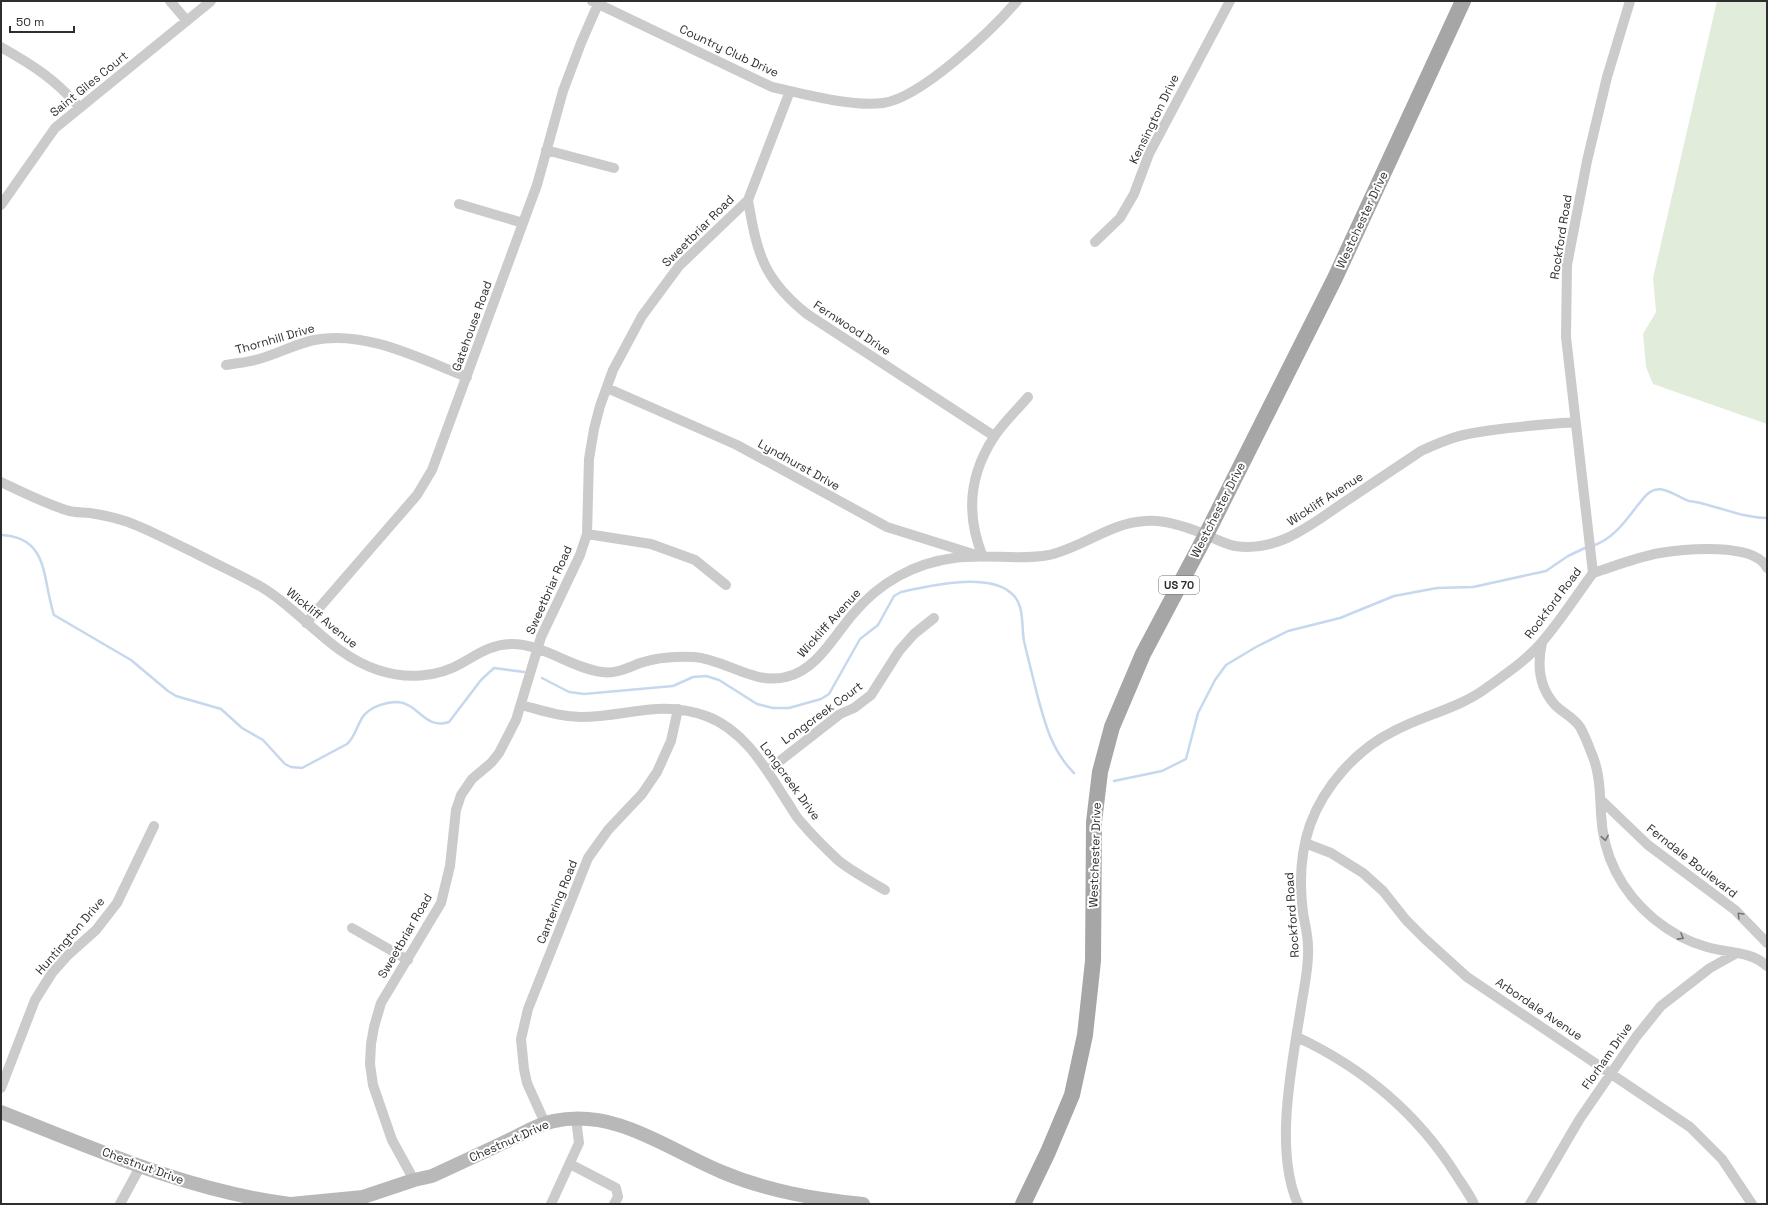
<svg xmlns="http://www.w3.org/2000/svg" width="1768" height="1205" font-family="'Space Grotesk',sans-serif">
<style>
.green{fill:#e2ecdb}
.lines{fill:none;stroke-linecap:round;stroke-linejoin:round}
.stream{stroke:#c6d8ed;stroke-width:2.5}
.street{stroke:#cbcbcb;stroke-width:10}
.secondary{stroke:#b8b8b8;stroke-width:14}
.primary{stroke:#a6a6a6;stroke-width:16}
.oneway{stroke:#757575}
.labels{text-anchor:middle;stroke-width:4;stroke-linejoin:round;paint-order:stroke}
.shield{fill:#fff;stroke:#6d6d6d;stroke-width:1}
.shield-label{font-size:11px;font-weight:bold;fill:#2e2e2e}
.street-label{font-size:12px;fill:#2e2e2e;stroke:#fff}
</style>
<rect width="100%" height="100%" fill="#fff"/>
<path class="green" d="M1717,1h50v423l-114,-40 -7,-17 -3,-33 13,-22 -3,-34z"/>
<g class="lines">
<path class="stream" d="M1,535c49,2 41,45 53,80l77,45 37,31 8,5 45,13 21,19 21,12 22,24 6,3 11,1 45,-24c8,-7 9,-16 15,-26 7,-11 23,-16 36,-16 21,2 27,28 51,20l32,-42 13,-12 30,4
M1592,546c20,-6 33,-24 45,-40 5,-5 8,-12 15,-15 12,-6 25,6 37,10 5,1 10,1 15,3 21,5 41,14 63,14
M542,678l27,14 15,2 89,-8 20,-9 13,-1 13,4 38,24 16,4h16l32,-9 8,-5 31,-55 18,-14 16,-29 7,-4c27,-6 86,-20 110,1 14,11 10,31 13,48 4,18 9,36 13,53 8,30 15,57 37,79
M1114,781l48,-10 24,-12 12,-46 17,-33 11,-15 30,-18 32,-16 52,-13 54,-22 43,-8 36,-1 73,-16 22,-15 19,-9"/>
<path class="street" d="M170,1l17,20
M592,1l180,86c32,7 79,20 111,16 38,-5 109,-73 134,-102
M1,47c32,18 55,33 79,61
M546,150l68,18
M748,200c9,53 15,79 59,114l187,122
M459,204l64,19
M1,205l54,-77 156,-127
M1095,242l25,-24 14,-24 15,-40 81,-153
M226,365c11,-2 23,-3 33,-6 19,-5 36,-15 55,-19 53,-10 106,19 153,37
M607,388l130,57 150,82 86,27
M1,482c21,10 43,21 65,28 8,3 16,2 24,3 13,2 26,5 38,9 22,8 43,20 65,30 21,11 43,21 63,32 44,24 73,70 122,86 27,9 59,8 84,-7 16,-9 30,-19 50,-19 32,0 59,24 90,28 14,2 25,-4 38,-9 17,-6 37,-7 55,-6 31,3 59,28 91,20 31,-7 48,-41 67,-63 26,-31 61,-51 101,-56 32,-5 63,3 95,-3 34,-8 61,-32 96,-34 22,-2 48,8 68,17 7,3 15,7 22,8 45,7 79,-24 114,-47 24,-16 48,-32 72,-48 15,-7 31,-14 47,-17 35,-7 72,-9 107,-12
M587,534l64,10 44,16 31,25
M983,557c-17,-41 -14,-82 11,-120 9,-14 23,-27 34,-40
M1593,573c22,-7 44,-16 67,-20 24,-4 95,-11 107,15
M306,623l111,-128 15,-25 105,-285 26,-94 18,-48 17,-39
M1542,643c-5,22 -3,44 13,62 8,8 18,12 25,22 4,7 8,17 11,25 9,19 9,42 10,62 2,43 21,78 53,105 16,13 34,23 53,28 20,6 44,4 60,19
M521,705c20,5 39,12 60,12 45,0 79,-18 125,-1 38,14 59,51 80,84 5,7 9,16 15,22 11,13 25,27 38,39 14,11 31,20 46,29
M767,771l73,-57 14,-6 17,-13 28,-44 15,-17 20,-16
M1600,799l48,46 87,65 32,33
M1305,843l26,10 32,20 20,18 23,29 19,19 42,38 223,150 32,32 30,45
M352,928l56,32
M1297,1037c64,30 119,75 158,136 6,10 14,20 19,31
M1,1088l34,-88 17,-27 16,-18 28,-25 21,-27 37,-77
M545,1123l-18,-40 -3,-14 -3,-30 7,-30 60,-151 20,-28 34,-36 15,-22 14,-31 7,-32
M570,1164l46,24 2,9 -4,7
M414,1180l-22,-40 -19,-55 -3,-21 1,-20 3,-17 7,-24 60,-100 9,-37 6,-56 5,-15 11,-16 19,-16 8,-10 17,-33 25,-83 39,-82 7,-21 2,-75 5,-30 6,-23 13,-36 29,-54 37,-50 69,-66 42,-109
M120,1204l20,-37
M551,1204l28,-61 -3,-24
M1298,1204c-25,-55 -5,-144 4,-203 3,-18 7,-36 6,-54 0,-11 -3,-23 -5,-34 -4,-31 -3,-59 7,-88 14,-39 47,-76 84,-94 30,-16 63,-22 91,-42 19,-14 42,-29 57,-47 19,-22 34,-46 51,-69l-27,-236 1,-72 20,-104 20,-84 23,-76
M1530,1204l49,-84 57,-83 25,-31 49,-38 27,-15"/>
<path class="secondary" d="M1,1112c94,37 187,79 289,92
M291,1204l72,-7 51,-17 18,-4c26,-12 52,-24 77,-36 15,-7 29,-16 45,-19 62,-13 113,28 168,51 45,19 92,27 141,32"/>
<path class="primary" d="M1023,1204l25,-52 24,-57 13,-60 8,-74 1,-139 6,-50 12,-45 31,-73 63,-119 129,-257 128,-277"/>
</g>
<defs><path id="oneway-chevron" d="M-2-3.5L2.5 0L-2 3.5" fill="none" stroke-width="1.6" stroke-linecap="round" stroke-linejoin="round"/></defs>
<g class="oneway">
<use href="#oneway-chevron" transform="translate(1605 838) rotate(80)"/>
<use href="#oneway-chevron" transform="translate(1740 915) rotate(-135)"/>
<use href="#oneway-chevron" transform="translate(1681 937) rotate(29)"/>
</g>
<g class="labels">
<rect class="shield" x="1159" y="576" width="40" height="18" rx="3"/>
<g class="shield-label">
<text x="1179" y="589">US 70</text>
</g>
<g class="street-label">
<text transform="translate(729 51) rotate(25)" y="4">Country Club Drive</text>
<text transform="translate(89 84) rotate(-39)" y="4">Saint Giles Court</text>
<text transform="translate(1154 119) rotate(-64)" y="4">Kensington Drive</text>
<text transform="translate(1362 220) rotate(-65)" y="4">Westchester Drive</text>
<text transform="translate(698 231) rotate(-45)" y="4">Sweetbriar Road</text>
<text transform="translate(1561 237) rotate(-81)" y="4">Rockford Road</text>
<text transform="translate(472 326) rotate(-70)" y="4">Gatehouse Road</text>
<text transform="translate(852 328) rotate(33)" y="4">Fernwood Drive</text>
<text transform="translate(275 339) rotate(-16)" y="4">Thornhill Drive</text>
<text transform="translate(799 465) rotate(29)" y="4">Lyndhurst Drive</text>
<text transform="translate(1325 499) rotate(-33)" y="4">Wickliff Avenue</text>
<text transform="translate(1218 510) rotate(-63)" y="4">Westchester Drive</text>
<text transform="translate(549 590) rotate(-66)" y="4">Sweetbriar Road</text>
<text transform="translate(1553 603) rotate(-53)" y="4">Rockford Road</text>
<text transform="translate(322 618) rotate(39)" y="4">Wickliff Avenue</text>
<text transform="translate(829 623) rotate(-48)" y="4">Wickliff Avenue</text>
<text transform="translate(822 713) rotate(-36)" y="4">Longcreek Court</text>
<text transform="translate(790 781) rotate(54)" y="4">Longcreek Drive</text>
<text transform="translate(1095 855) rotate(-88)" y="4">Westchester Drive</text>
<text transform="translate(1692 861) rotate(38)" y="4">Ferndale Boulevard</text>
<text transform="translate(557 902) rotate(-68)" y="4">Cantering Road</text>
<text transform="translate(1292 915) rotate(-94)" y="4">Rockford Road</text>
<text transform="translate(70 936) rotate(-49)" y="4">Huntington Drive</text>
<text transform="translate(405 936) rotate(-60)" y="4">Sweetbriar Road</text>
<text transform="translate(1539 1009) rotate(34)" y="4">Arbordale Avenue</text>
<text transform="translate(1607 1056) rotate(-55)" y="4">Florham Drive</text>
<text transform="translate(509 1141) rotate(-24)" y="4">Chestnut Drive</text>
<text transform="translate(143 1166) rotate(20)" y="4">Chestnut Drive</text>
</g>
</g>
<rect width="1768" height="1205" fill="none" stroke="#2e2e2e" stroke-width="4"/>
<path d="M10 26v6h64v-6" fill="none" stroke="#2e2e2e" stroke-width="2"/>
<text x="16" y="26" font-size="12" fill="#2e2e2e" stroke="#ffffff" stroke-width="3" paint-order="stroke">50 m</text>
</svg>
